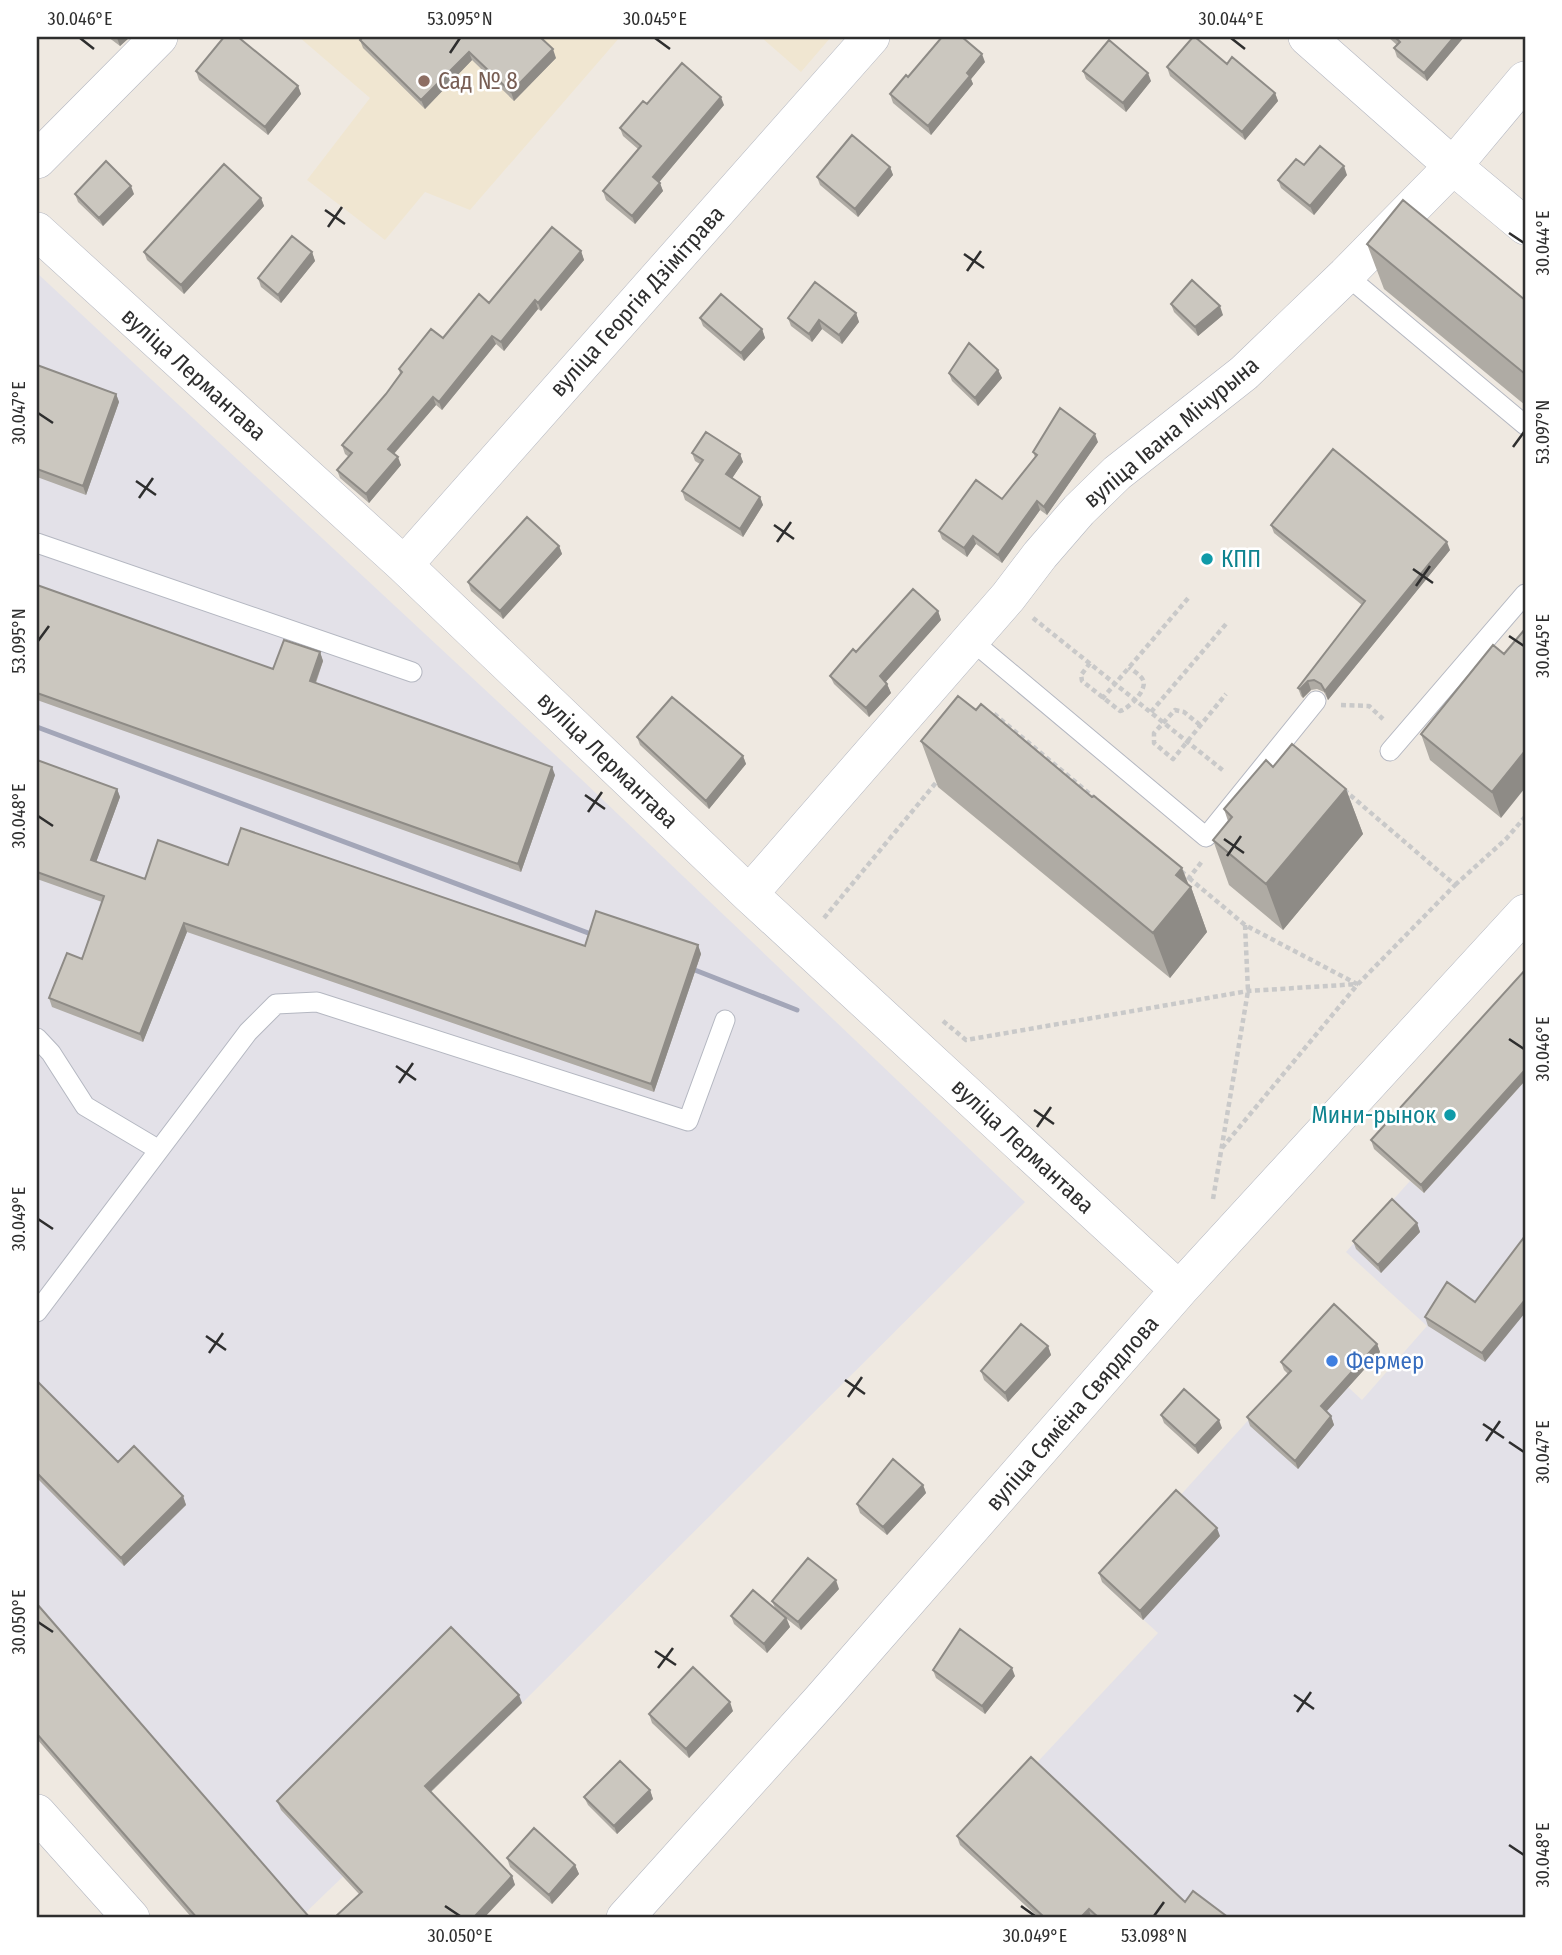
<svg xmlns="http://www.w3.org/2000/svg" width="1562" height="1955" font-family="'Fira Sans Condensed',sans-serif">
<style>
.industrial{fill:#e3e1e8}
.education{fill:#f0e6d1}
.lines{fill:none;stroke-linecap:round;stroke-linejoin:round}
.lane-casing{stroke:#b4b7c1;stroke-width:21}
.street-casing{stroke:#b4b7c1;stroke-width:38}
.path{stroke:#c9c9c9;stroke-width:4.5;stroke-dasharray:5 3.5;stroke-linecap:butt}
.lane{stroke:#fff;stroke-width:19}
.street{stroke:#fff;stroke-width:37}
.rail{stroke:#a3a6b8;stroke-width:5}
.wall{fill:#afaba4}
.shaded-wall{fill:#8e8b86}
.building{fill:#cbc7bf;stroke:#8e8b86;stroke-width:2}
.ticks{fill:none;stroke:#2e2e2e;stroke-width:2.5}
.education-dot{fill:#8d6e63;stroke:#fff;stroke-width:2.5}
.culture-dot{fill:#0f9aa8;stroke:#fff;stroke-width:2.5}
.shop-dot{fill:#3f7fe0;stroke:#fff;stroke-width:2.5}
.labels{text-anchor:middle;stroke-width:5;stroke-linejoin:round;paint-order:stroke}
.education-label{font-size:23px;fill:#785e54;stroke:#fff;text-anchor:start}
.street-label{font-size:23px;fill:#2e2e2e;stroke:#fff}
.culture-label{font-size:23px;fill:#0d838f;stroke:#fff;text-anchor:start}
.shop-label{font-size:23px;fill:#366cbe;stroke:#fff;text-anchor:start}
.neatline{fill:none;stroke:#2e2e2e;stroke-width:2.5}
.ticks-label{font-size:18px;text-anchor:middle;fill:#2e2e2e}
</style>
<rect width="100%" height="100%" fill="#efe9e1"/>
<path class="industrial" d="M37,273l543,505 445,424 -525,523 -200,193 -263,-179z
M1525,1081v837h-486l-79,-73 198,-212 -56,-51 188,-208 58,13 14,13 65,-74 -81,-74 64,-71 14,12z"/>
<path class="education" d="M299,37h321l-150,173 -45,-18 -40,48 -78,-60 63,-82z
M761,37h70l-30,35z"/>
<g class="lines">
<g class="lane-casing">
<path id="lane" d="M1346,275l179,150
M37,543l375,129
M971,640l235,197 110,-136
M1390,751l135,-157
M37,1038l14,15 34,53 74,44
M37,1312l211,-280 28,-28 41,-2 371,119 37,-101"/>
</g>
<g class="street-casing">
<path id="street" d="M1307,37l146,129 72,60
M37,160l122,-123
M37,231l367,334 345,329 430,396
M404,565l467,-528
M749,894l259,-297 32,-42 39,-45 38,-37 127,-100 102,-98 107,-109 72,-86
M37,1813l94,105
M625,1918l196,-218 358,-410 346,-377"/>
</g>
<path class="path" d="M1033,618l192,154
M1090,663l-9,12 1,6 38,30c8,-2 28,-21 23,-31 -2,-5 -10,-9 -14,-13
M1102,699l88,-103
M1341,705l28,1 14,13
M1151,712l75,-88
M989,719l4,-6 104,87
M1200,725l-16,-13 -9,-2 -21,23v10l19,16 53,-65
M1181,871l8,7 14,-18
M1189,878l56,47 112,59
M1455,885l51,-46 19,-22
M824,918l115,-139
M943,1021l23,19 282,-49 110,-7
M1222,1148l136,-164 97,-99 -112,-96
M1213,1199l35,-208 -3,-66"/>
<use href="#lane" class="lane"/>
<use href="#street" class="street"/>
<path class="rail" d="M37,727l570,213
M677,963l120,47"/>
</g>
<path class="wall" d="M108,37h22l-10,9z
M1388,37h76l-37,44 -30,-24 -3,-9 3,-3z
M360,40l196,18 -42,43 -42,-41 -47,49 -62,-61z
M985,62l-14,17 2,5 -42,51 -38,-32 -3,-9 18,-17z
M1167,67l108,26 3,8 -33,39 -75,-64z
M196,71l102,15 3,8 -33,41 -69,-55z
M1083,71l68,10 -25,31 -40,-33z
M647,104l77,1 -65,77 4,9 -28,33 -29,-24 -3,-9 35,-42 -15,-13 -3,-8z
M1304,165l43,10 -33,40 -33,-27 -3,-8z
M890,167l3,8 -35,42 -38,-32 -3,-8z
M75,194h59l-31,32 -25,-24z
M261,198l3,8 -80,88 -37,-34 -3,-8z
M1367,244l158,56v105l-141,-116z
M581,251l3,9 -43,51 -3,-2 -34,42 -8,-7 -54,66 -6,-5 -42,49 7,11 -32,38 -29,-25 -3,-8 12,-13 -4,-3 -3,-9 44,-51 14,-20 -1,-5 44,-31 46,-35z
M312,252l3,9 -34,42 -20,-16 -3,-9z
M1171,304l52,11 -25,21 -24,-24z
M856,313l3,9 -17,22 -20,-15 -10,13 -21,-16 -3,-8z
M700,318l62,11 3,9 -21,23 -41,-35z
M37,365l79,29 3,8 -33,93 -49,-18z
M998,370l4,8 -24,28 -26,-25 -3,-8z
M1098,442l-50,71 -1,2 -7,-5 -38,53 -26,-19 -9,13 -25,-18 -3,-8 63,-32 33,-42 -2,-5z
M692,453l48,1 3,8 -11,16 28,19 3,8 -20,32 -58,-37 -3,-9 18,-27 -5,-3z
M1271,525l179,25 -122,150 -4,-8 -7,-3 -6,1 -8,8 -2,-2 -3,-8 64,-83 -88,-72z
M559,546l3,8 -59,65 -32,-28 -3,-9z
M37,585l236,84 47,-17 3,9 -7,22 239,92 -34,97 -484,-172z
M938,611l3,9 -56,62 2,2 4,9 -22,24 -35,-33 -4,-8 26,-24z
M1493,645l8,173 -71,-58 -9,-26z
M637,737l106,19 3,8 -37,45 -69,-64z
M921,741l268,144 2,2 16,45 -37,46 -232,-191z
M37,760l80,29 3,8 -24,65 49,17 83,-14 357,81 113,-1 3,9 -47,138 -467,-160 -44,110 -91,-35 -3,-9 33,-39 20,-57 -65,-23z
M1346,789l17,45 -80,96 -54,-45 -16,-45 15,-19 -4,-12z
M1525,970l-101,223 -50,-44 -3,-9z
M1417,1223l3,9 -39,41 -25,-24 -3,-8z
M1475,1302l10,60 -57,-36 -3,-9z
M1377,1344l3,8 -54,60 5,4 3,9 -36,44 -48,-43 -3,-9 41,-43 -4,-4 -3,-8z
M1048,1346l3,9 -43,47 -24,-22 -3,-9z
M37,1381l81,81 65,34 3,9 -62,61 -87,-88z
M1161,1415l61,13 -24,26 -34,-31z
M923,1485l3,8 -39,42 -27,-22 -3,-9z
M1220,1536l-77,84 -41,-38 -3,-9z
M839,1589l-38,41 -14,-11 3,8 -23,26 -33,-29 -3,-8 44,-8 -3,-7z
M37,1604l273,314h-118l-155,-179z
M933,1670l82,6 -30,38 -49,-36z
M522,1703l-91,89 81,84 3,9 -156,9 -78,-84 -4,-9z
M733,1711l-44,47 -37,-35 -3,-9z
M650,1790l3,9 -36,35 -29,-29 -4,-8z
M957,1836l228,66 44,16h-190l-79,-73z
M507,1858l68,7 4,9 -27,30 -42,-37z"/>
<path class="shaded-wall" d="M118,37h12l-10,9 -3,-8z
M1454,37h10l-37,44 -3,-8z
M553,49l3,9 -42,43 -3,-9z
M469,52l3,8 -47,49 -4,-9z
M982,54l3,8 -14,17 2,5 -42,51 -3,-9z
M1148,73l3,8 -25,31 -3,-9z
M298,86l3,8 -33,41 -3,-8z
M1275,93l3,8 -33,39 -3,-8z
M721,97l3,8 -68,81 -3,-9z
M1344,166l3,9 -33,40 -4,-9z
M890,167l3,8 -35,42 -3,-8z
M660,183l3,8 -28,33 -3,-8z
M131,186l3,8 -31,32 -4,-8z
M261,198l3,8 -80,88 -3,-9z
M581,251l3,9 -43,51 -3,-8z
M312,252l3,9 -34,42 -3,-8z
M535,300l3,9 -34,42 -3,-9z
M1220,306l3,9 -25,21 -3,-9z
M856,313l3,9 -17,22 -3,-9z
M819,320l3,9 -10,13 -3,-8z
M762,329l3,9 -21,23 -3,-8z
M492,336l4,8 -54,66 -3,-8z
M998,370l4,8 -24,28 -3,-8z
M116,394l3,8 -33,93 -3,-9z
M433,397l3,8 -45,52 -3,-8z
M1095,434l3,8 -51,73 -3,-8z
M740,454l3,8 -14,21 -3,-9z
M398,457l3,8 -32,38 -3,-9z
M760,497l3,8 -20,32 -3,-8z
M1037,501l3,9 -38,53 -4,-8z
M973,536l3,8 -9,13 -3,-9z
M1447,542l3,8 -122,150 -3,-9z
M559,546l3,8 -59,65 -3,-8z
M938,611l3,9 -58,65 -3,-9z
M320,652l3,9 -10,28 -3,-8z
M1308,681l3,9 -8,8 -3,-9z
M887,684l4,9 -22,24 -3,-9z
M1525,751v37l-24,30 -9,-26z
M743,756l3,8 -37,45 -3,-8z
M552,767l3,8 -34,97 -3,-8z
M117,789l3,8 -26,71 -3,-8z
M1346,789l17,45 -80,96 -17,-46z
M1182,868l8,20 1,-1 16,45 -37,46 -17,-45 23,-58z
M184,923l3,9 -44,110 -3,-8z
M698,945l3,9 -47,138 -3,-8z
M1525,1070v11l-101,112 -3,-8z
M37,1176l2,7 -2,8z
M1417,1223l3,9 -39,41 -3,-8z
M1525,1300v13l-40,49 -3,-9z
M1377,1344l3,8 -56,62 -3,-8z
M1048,1346l3,9 -43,47 -3,-9z
M1331,1416l3,9 -36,44 -3,-8z
M1219,1420l3,8 -24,26 -3,-8z
M923,1485l3,8 -39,42 -4,-8z
M183,1496l3,9 -62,61 -3,-8z
M1217,1528l3,8 -77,84 -3,-9z
M836,1580l3,9 -38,41 -3,-8z
M786,1618l4,9 -23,26 -3,-9z
M1012,1668l3,8 -30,38 -3,-8z
M519,1695l3,8 -94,91 -3,-8z
M730,1702l3,9 -44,47 -3,-9z
M650,1790l3,9 -36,35 -3,-8z
M575,1865l4,9 -27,30 -3,-9z
M512,1876l3,9 -31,33h-7l-1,-3z
M1089,1909l2,9h-11z"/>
<path class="building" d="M224,37h14l60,49 -33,41 -69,-56z
M363,37h177l13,12 -42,43 -42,-40 -48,48 -61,-60z
M942,37h20l20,17 -15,19 3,3 -42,50 -38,-32 16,-19 2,2z
M1193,37h2l32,27 5,-7 43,36 -33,39 -75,-65z
M1395,37h59l-30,36 -30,-25 6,-6z
M1109,40l39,33 -25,30 -40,-32z
M682,63l39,34 -68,80 7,6 -28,33 -29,-25 38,-45 -21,-18 23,-27 4,3z
M852,135l38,32 -35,42 -38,-32z
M1320,146l24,20 -34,40 -32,-26 18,-21 8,6z
M106,161l25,25 -32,32 -24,-24z
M224,164l37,34 -80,87 -37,-33z
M1403,200l122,100v74l-158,-130z
M552,227l29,24 -43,52 -3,-3 -34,42 -9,-6 -53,66 -6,-5 -45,52 10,8 -32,37 -29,-24 15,-17 -10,-8 44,-51 16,-22 -3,-3 32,-40 12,9 36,-44 10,9z
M292,236l20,16 -34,43 -20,-17z
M1192,280l28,26 -25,21 -24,-23z
M815,282l41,31 -17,22 -20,-15 -10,14 -21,-16z
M721,294l41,35 -21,24 -41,-35z
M969,343l29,27 -23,28 -26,-25z
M37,365l79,29 -33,92 -46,-17z
M1060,408l35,26 -50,71 -1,2 -7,-6 -39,54 -25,-19 -9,12 -25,-17 37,-51 26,19 35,-44 -4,-3z
M706,432l34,22 -14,20 34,23 -20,32 -58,-38 21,-31 -11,-7z
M1333,449l114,93 -122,149 -4,-7 -7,-4 -6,1 -8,8 -2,-1 67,-87 -94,-76z
M527,517l32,29 -59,65 -32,-29z
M37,585l236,84 11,-29 36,12 -10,29 242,86 -34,97 -481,-171z
M913,589l25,22 -58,65 7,8 -21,24 -36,-32 23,-27 3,3z
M1525,629v122l-33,41 -71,-58 72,-89 11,9z
M958,696l18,14 5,-6 111,93 2,-1 88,72 -6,7 15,12 -38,46 -232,-192z
M672,697l71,59 -37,45 -69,-64z
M1292,744l54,45 -80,95 -53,-44 19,-23 -8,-8 42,-49 7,7z
M37,760l80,29 -26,71 54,19 13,-39 70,25 13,-37 344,118 11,-35 102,34 -47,139 -467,-161 -44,111 -91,-36 18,-45 15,6 22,-63 -67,-24z
M1525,970v100l-104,115 -50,-45z
M1392,1199l25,24 -39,42 -25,-24z
M1525,1236v64l-43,53 -57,-36 22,-35 28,20z
M1334,1304l43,40 -56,62 10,10 -36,45 -48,-44 44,-46 -10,-9z
M1021,1324l27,22 -43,47 -24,-22z
M37,1381l81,81 16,-16 49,50 -62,62 -84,-85z
M1184,1389l35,31 -24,26 -34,-31z
M893,1459l30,26 -40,42 -26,-23z
M1176,1490l41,38 -77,83 -41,-38z
M808,1558l28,22 -38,42 -26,-21z
M753,1590l33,28 -22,26 -33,-28z
M37,1604l273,314h-113l-160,-184z
M451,1627l68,68 -94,91 87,90 -36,39 3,3h-145l28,-26 -85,-91z
M960,1629l52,39 -30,38 -49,-36z
M693,1667l37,35 -44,47 -37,-35z
M1031,1757l154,145 8,-11 36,27h-130l-10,-9 -9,9h-35l-88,-82z
M620,1761l30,29 -36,36 -30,-29z
M534,1828l41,37 -26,30 -42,-37z"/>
<path class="ticks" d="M80,38l14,11M655,38l15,11M1231,38l14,11M450,53l10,-15M325,210l20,14M328,227l14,-20M1509,233l15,10M964,254l20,14M967,271l14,-20M38,413l15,10M1513,447l11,-15M136,481l20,14M139,498l14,-20M774,525l20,14M777,542l14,-20M1413,569l20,14M1416,586l14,-20M1509,636l15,10M38,641l11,-15M585,795l20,14M588,812l14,-20M38,816l15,10M1224,839l20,14M1227,856l14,-20M1509,1039l15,10M396,1066l20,14M399,1083l14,-20M1034,1110l20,14M1037,1127l14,-20M38,1219l15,10M206,1336l20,14M209,1353l14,-20M845,1380l20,14M848,1397l14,-20M1483,1424l21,14M1486,1441l14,-20M1509,1442l15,10M38,1622l15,10M655,1651l21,14M658,1668l15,-20M1294,1695l20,14M1297,1712l14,-20M1509,1845l15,10M445,1906l15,10M1021,1906l14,10M1154,1916l10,-14"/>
<circle class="education-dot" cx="424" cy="81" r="7"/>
<g class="culture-dot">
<circle cx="1207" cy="559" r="7"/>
<circle cx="1450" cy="1115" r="7"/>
</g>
<circle class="shop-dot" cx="1332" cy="1361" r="7"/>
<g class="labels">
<g class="education-label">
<text x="438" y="89">Сад № 8</text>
</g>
<g class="street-label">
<text transform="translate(637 301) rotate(-48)" y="8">вуліца Георгія Дзімітрава</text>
<text transform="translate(194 374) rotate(42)" y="8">вуліца Лермантава</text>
<text transform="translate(1171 432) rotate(-40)" y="8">вуліца Івана Мічурына</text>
<text transform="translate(608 760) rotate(44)" y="8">вуліца Лермантава</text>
<text transform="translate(1023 1146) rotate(43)" y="8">вуліца Лермантава</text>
<text transform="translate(1072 1413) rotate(-49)" y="8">вуліца Сямёна Свярдлова</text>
</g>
<g class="culture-label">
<text x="1221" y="567">КПП</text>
<text x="1436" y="1123" text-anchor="end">Мини-рынок</text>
</g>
<g class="shop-label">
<text x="1346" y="1369">Фермер</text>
</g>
</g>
<rect width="1562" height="1955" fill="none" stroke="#ffffff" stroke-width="77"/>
<rect x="38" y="38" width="1486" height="1878" class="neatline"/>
<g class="ticks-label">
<text x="80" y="25">30.046°E</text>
<text x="460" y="25">53.095°N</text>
<text x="655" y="25">30.045°E</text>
<text x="1231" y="25">30.044°E</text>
<text transform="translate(1543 243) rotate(-90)" y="6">30.044°E</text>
<text transform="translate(19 413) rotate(-90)" y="6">30.047°E</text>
<text transform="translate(1543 432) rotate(-90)" y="6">53.097°N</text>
<text transform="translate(19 641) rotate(-90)" y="6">53.095°N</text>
<text transform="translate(1543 646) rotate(-90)" y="6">30.045°E</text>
<text transform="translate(19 816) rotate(-90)" y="6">30.048°E</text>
<text transform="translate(1543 1049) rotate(-90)" y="6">30.046°E</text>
<text transform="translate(19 1219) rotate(-90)" y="6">30.049°E</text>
<text transform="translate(1543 1452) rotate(-90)" y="6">30.047°E</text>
<text transform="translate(19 1622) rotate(-90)" y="6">30.050°E</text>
<text transform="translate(1543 1855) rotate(-90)" y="6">30.048°E</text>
<text x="460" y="1942">30.050°E</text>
<text x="1035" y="1942">30.049°E</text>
<text x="1154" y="1942">53.098°N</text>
</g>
</svg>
